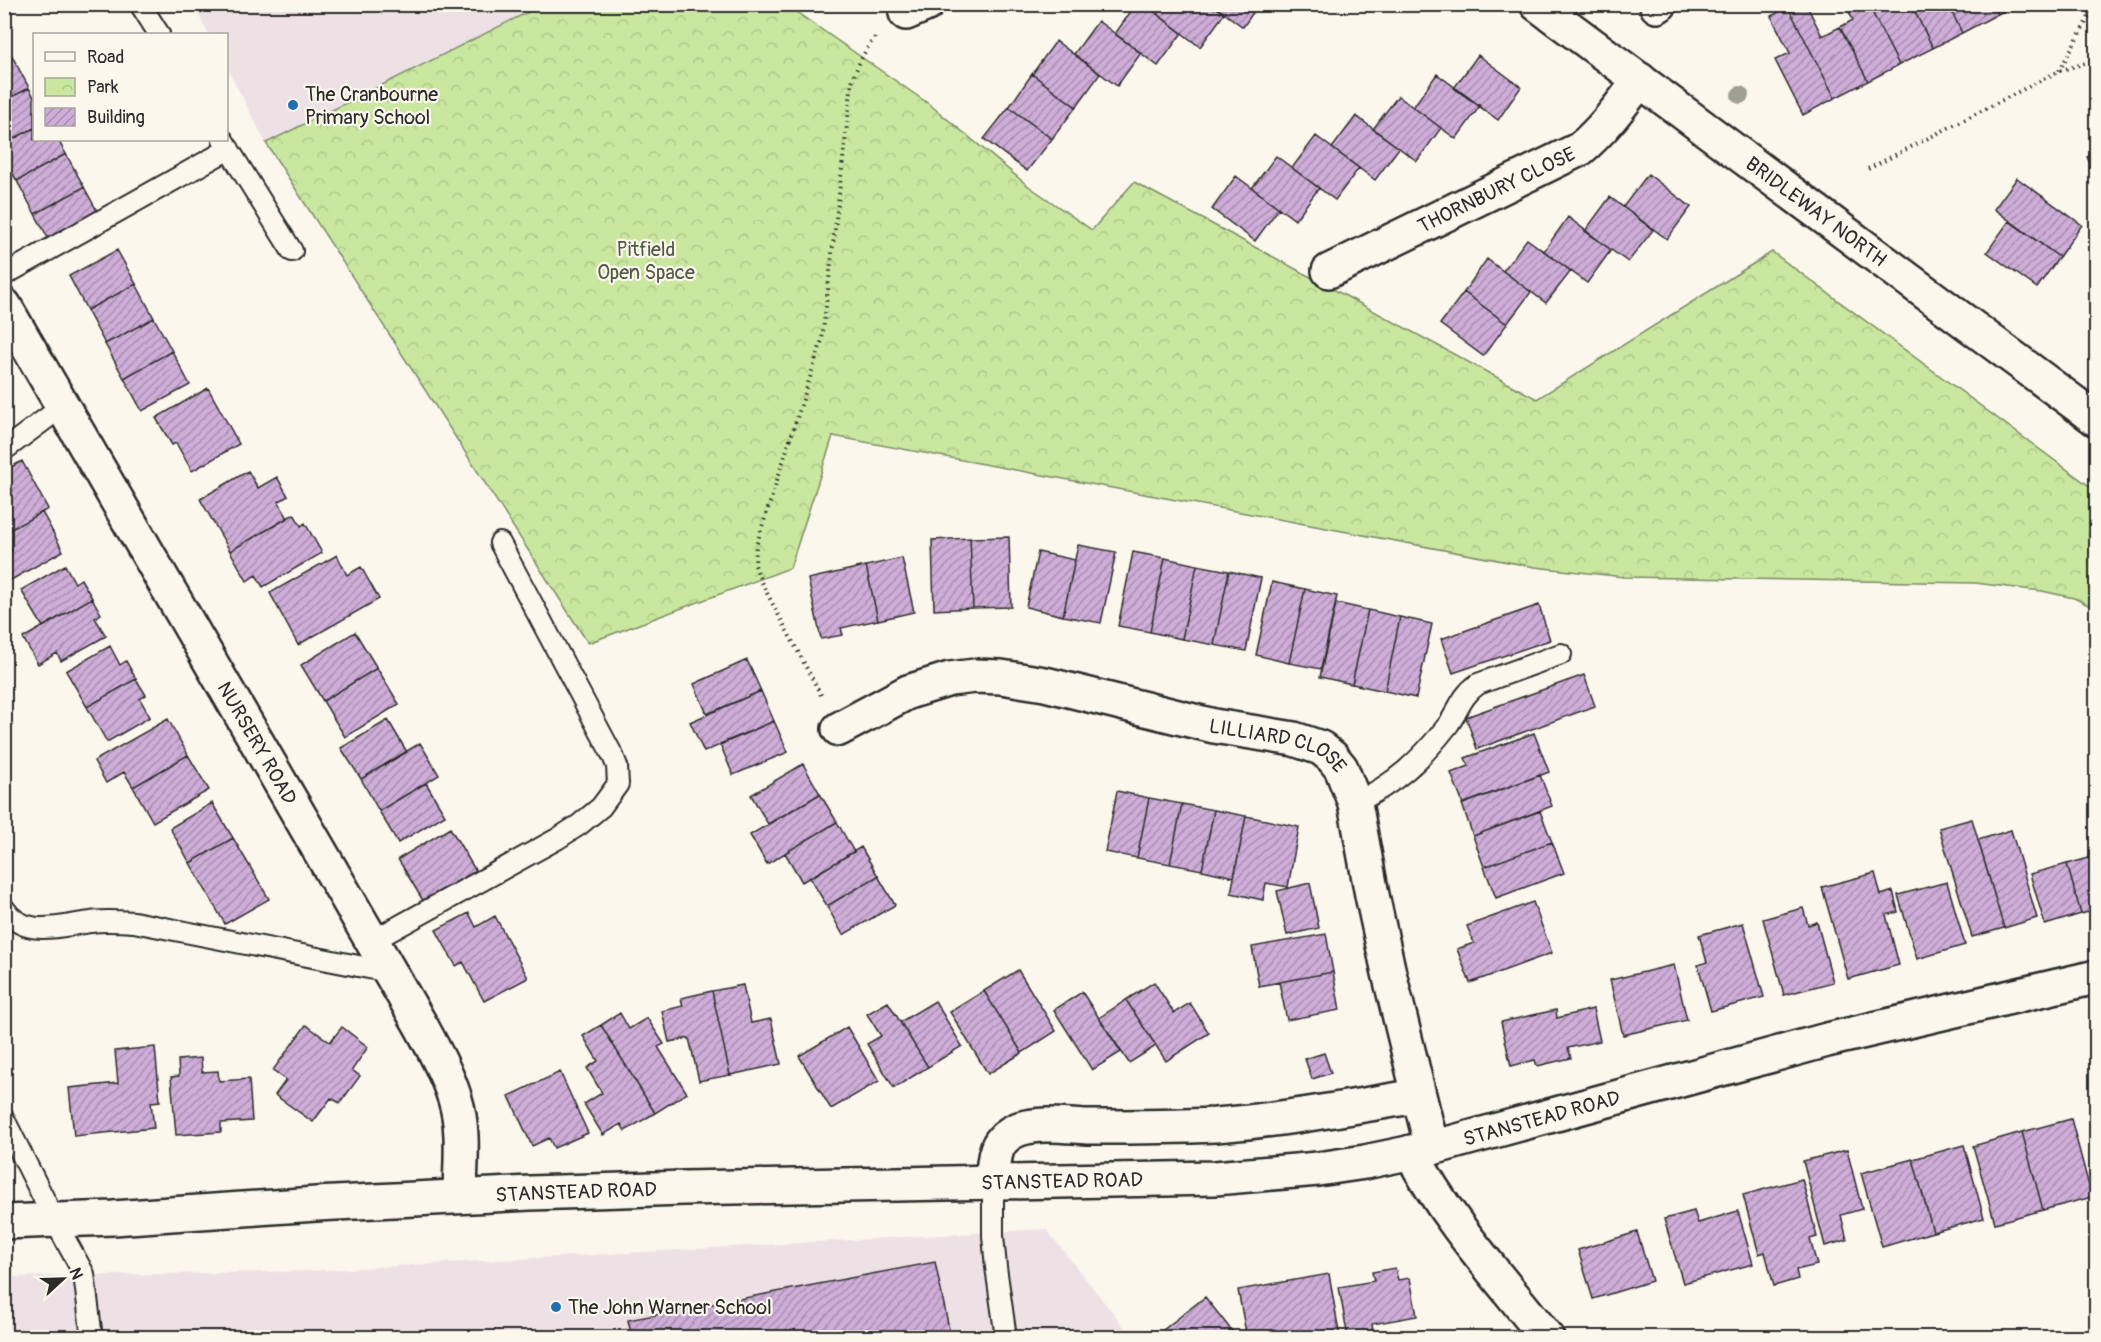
<svg xmlns="http://www.w3.org/2000/svg" width="2101" height="1342" font-family="Pangolin,sans-serif">
<style>
.built{fill:#eee1e6}
.park{fill:url(#park-crowns);stroke:#7a8965;stroke-width:1.5}
.building{fill:url(#building-hatch);stroke:#2b2b2b;stroke-width:1.5}
.lines{fill:none;stroke-linecap:round;stroke-linejoin:round}
.lane-casing{stroke:#2b2b2b;stroke-width:24}
.street-casing{stroke:#2b2b2b;stroke-width:38}
.secondary-casing{stroke:#2b2b2b;stroke-width:38}
.path{stroke:#2b2b2b;stroke-width:4;stroke-dasharray:1.5 4.5;stroke-linecap:butt}
.lane{stroke:#fbf7ec;stroke-width:20}
.street{stroke:#fbf7ec;stroke-width:33}
.secondary{stroke:#fbf7ec;stroke-width:33}
.tree{fill:#9ea192}
.poi-dot{fill:#1f6fb2;stroke:#fbf7ec;stroke-width:2}
.labels{text-anchor:middle;stroke-width:4.5;stroke-linejoin:round;paint-order:stroke}
.poi-label{font-size:20px;fill:#2b2b2b;stroke:#fbf7ec;text-anchor:start}
.street-label{font-size:20px;fill:#2b2b2b;stroke:#fbf7ec}
.park-label{font-size:20px;fill:#525a48;stroke:#fbf7ec}
</style>
<defs>
<pattern id="park-crowns" width="20" height="18" patternUnits="userSpaceOnUse" patternTransform="scale(1.5)"><rect width="20" height="18" fill="#c9e79f"/><path d="M2 6a3 3 0 1 1 6 0M12 15a3 3 0 1 1 6 0" fill="none" stroke="#adc689"/></pattern>
<pattern id="building-hatch" width="6" height="6" patternUnits="userSpaceOnUse" patternTransform="scale(1.5)"><rect width="6" height="6" fill="#ceadd8"/><path d="M-1 1l2-2M0 6l6-6M5 7l2-2" fill="none" stroke="#a78daf"/></pattern>
</defs>
<rect width="100%" height="100%" fill="#fbf7ec"/>
<filter id="ink" filterUnits="userSpaceOnUse"><feTurbulence type="fractalNoise" baseFrequency=".0167" numOctaves="2"/><feDisplacementMap in="SourceGraphic" scale="12" xChannelSelector="R" yChannelSelector="G"/><feConvolveMatrix kernelMatrix="1 2 1 2 8 2 1 2 1" color-interpolation-filters="sRGB"/></filter>
<g filter="url(#ink)">
<path class="built" d="M193,5h349l-276,138 -39,-75 -1,-34h-17z
M1046,1229l86,108h-1127l-1,-60 304,-6z"/>
<path class="park" d="M542,5h244l143,99 98,81 65,45 42,-48 403,217 235,-147 324,239v118l-22,-11 -32,-7 -67,-8 -351,-6 -89,-10 -702,-131 -43,132 -202,75 -322,-500z"/>
<path class="building" d="M1136,4h8l38,29 -24,33 -43,-32z
M1164,4h48l12,10 -24,33 -43,-33z
M1212,4h47l-16,23z
M1792,4h14l16,32 18,-9 28,54 -33,17 -47,-91z
M1845,4h23l31,61 -31,16 -28,-54 13,-7z
M1868,4h43l22,44 -34,17z
M1911,4h37l14,29 -29,15z
M1948,4h45l5,10 -36,19z
M1993,4h24l-19,10z
M1788,7l47,91 -32,17 -28,-55 15,-7 -19,-37z
M1098,21l43,32 -24,33 -43,-32z
M1056,41l44,33 -24,33 -44,-33z
M11,54l18,34 -25,13v-43z
M1478,55l43,32 -23,33 -44,-32z
M1032,74l44,33 -24,32 -43,-32z
M1437,74l43,32 -24,33 -43,-32z
M29,88l5,9v31l-30,16v-43z
M1398,96l43,32 -24,33 -44,-32z
M1009,107l43,32 -25,32 -43,-32z
M1356,116l43,32 -24,32 -43,-32z
M34,128v12h24l8,14 -49,27 -13,-22v-15z
M1316,136l43,32 -24,32 -43,-32z
M2096,152v23l-9,-18z
M66,154l18,33 -49,27 -18,-33z
M1276,156l43,32 -24,32 -43,-32z
M1648,174l43,33 -24,32 -44,-32z
M1236,176l43,32 -24,33 -43,-32z
M2017,178l65,47 -23,32 -65,-48z
M84,187l18,33 -49,27 -18,-33z
M1610,197l43,33 -25,32 -43,-31z
M1568,217l43,33 -24,33 -43,-32z
M2009,221l50,36 -22,31 -50,-36z
M1527,239l44,32 -25,32 -43,-32z
M117,250l19,34 -49,26 -18,-34z
M1487,259l44,33 -24,32 -43,-32z
M136,284l18,34 -49,26 -18,-34z
M1464,292l43,32 -24,32 -43,-32z
M154,318l18,33 -48,27 -19,-34z
M172,351l18,34 -48,26 -18,-33z
M208,388l31,56 -47,27 -16,-28 -4,2 -16,-27z
M22,461l26,48 -44,24v-62z
M248,471l10,17 19,-11 11,19 -10,6 10,16 -58,33 -30,-52z
M42,512l21,39 -52,29 -7,-10v-15l8,-4 -8,-18z
M294,514l7,12 4,-3 17,30 -59,34 -7,-12 -9,6 -17,-30z
M1009,537l2,70 -38,1 -3,-70z
M970,538l3,70 -39,2 -2,-70z
M1078,545l38,7 -15,71 -38,-7z
M1038,552l37,8 -12,56 -37,-9z
M1133,552l32,6 -15,74 -32,-6z
M337,555l10,20 14,-8 18,32 -81,46 -28,-52z
M902,558l12,54 -36,8 -12,-54z
M1165,558l32,7 -15,74 -32,-7z
M65,565l10,18 6,-4 11,19 -49,29 -22,-37z
M1197,565l32,6 -15,74 -32,-6z
M866,566l12,54 -37,8 2,7 -22,4 -13,-60z
M1229,571l32,7 -15,73 -32,-6z
M1272,582l33,7 -16,74 -33,-8z
M1305,589l32,7 -16,73 -32,-6z
M92,598l9,16 -6,4 11,18 -45,25 -4,-8 -19,11 -15,-26z
M1336,603l32,7 -16,74 -32,-7z
M1539,605l11,35 -97,33 -12,-34z
M1368,610l32,7 -15,74 -33,-7z
M1400,617l32,7 -16,74 -31,-7z
M355,632l22,36 -54,33 -22,-36z
M110,646l10,19 6,-4 10,18 -49,28 -21,-36z
M747,660l14,31 -54,23 -13,-30z
M377,668l22,36 -54,33 -22,-36z
M1584,675l11,31 -118,43 -11,-32z
M136,679l10,16 -6,4 10,18 -43,25 -20,-35z
M761,691l13,30 -70,31 -14,-30z
M168,719l20,36 -55,32 -9,-15 -18,11 -12,-22z
M388,720l19,32 -46,27 -20,-31z
M774,721l14,31 -55,23 -13,-31z
M1534,733l15,39 -86,32 -12,-31 18,-7 -4,-8z
M420,743l19,32 -60,36 -18,-32z
M188,755l21,35 -56,32 -20,-35z
M803,764l17,30 -52,30 -17,-29z
M1540,775l12,31 -79,30 -11,-32z
M426,783l19,32 -47,28 -19,-32z
M1117,791l32,7 -12,60 -32,-6z
M820,794l17,28 -70,42 -17,-29z
M1149,798l33,6 -12,60 -33,-6z
M212,803l21,35 -43,25 -20,-35z
M1182,804l32,6 -12,60 -32,-6z
M1214,810l32,6 -12,61 -32,-7z
M1540,811l12,31 -68,25 -11,-31z
M1246,816l53,11 -11,60 -22,-4 -3,17 -32,-7z
M1972,819l32,109 -32,9 -33,-109z
M837,822l17,30 -52,30 -17,-29z
M450,828l33,55 -52,31 -33,-55z
M2011,830l26,88 -33,10 -26,-88z
M233,838l36,61 -44,25 -35,-61z
M1552,842l12,31 -68,25 -12,-31z
M861,847l17,29 -51,30 -17,-28z
M2096,856v54l-15,4 -14,-50z
M2067,864l14,50 -36,11 -15,-51z
M1875,873l6,22 12,-4 5,21 -12,3 13,50 -51,14 -26,-92z
M878,876l17,29 -52,30 -16,-29z
M1947,882l18,63 -48,14 -19,-64z
M1310,883l9,45 -32,7 -10,-44z
M1533,902l19,51 -82,30 -13,-34 17,-6 -7,-17z
M1803,908l5,17 9,-3 16,60 -49,13 -21,-76z
M469,913l7,14 19,-11 33,62 -44,23 -21,-39 -7,4 -20,-36z
M1743,923l21,74 -53,14 -13,-46 9,-3 -8,-27z
M1326,934l7,38 -74,14 -7,-39z
M1674,965l13,55 -64,15 -13,-55z
M1018,970l38,61 -34,22 -38,-62z
M1333,972l7,38 -53,10 -8,-38z
M1154,982l20,31 16,-10 19,30 -43,28 -40,-61z
M743,985l8,38 20,-4 10,45 -51,11 -18,-84z
M712,991l18,84 -31,6 -10,-43 -20,4 -7,-31 21,-5 -2,-8z
M984,991l38,62 -34,21 -38,-62z
M1082,992l39,60 -29,18 -38,-60z
M1126,1000l30,46 -27,17 -30,-45z
M935,1001l27,45 -34,21 -28,-45z
M888,1002l40,65 -34,21 -27,-44 14,-8 -14,-22z
M1593,1009l7,32 -32,7 3,10 -34,8 -2,-6 -24,6 -10,-44 55,-12 1,8z
M620,1013l9,16 18,-11 17,26 -6,3 29,46 -32,20 -54,-88z
M306,1025l24,17 12,-15 26,20 -16,23 8,6 -20,27 -9,-5 -18,24 -38,-27 11,-15 -13,-10z
M601,1025l54,88 -30,18 -4,-7 -18,11 -19,-31 18,-11 -15,-25 11,-7 -15,-25z
M847,1027l32,54 -48,28 -32,-53z
M155,1047l5,54 -9,1 3,26 -80,8 -5,-48 49,-5 -3,-32z
M1324,1053l7,20 -19,6 -7,-20z
M201,1058l1,14 16,-1 1,10 30,-2 3,42 -31,2v9l-45,3 -5,-58 8,-1 -1,-16z
M560,1072l28,61 -34,15 -5,-10 -17,8 -23,-50z
M2071,1119l21,78 -49,13 -21,-78z
M2022,1132l21,78 -48,13 -22,-77z
M1964,1145l20,73 -51,14 -20,-73z
M1847,1150l15,59 -21,6 6,25 -22,6 -22,-85z
M1913,1159l20,73 -51,15 -21,-74z
M1802,1179l15,58 -7,2 7,26 -21,5 2,9 -24,7 -9,-34 -6,2 -16,-59z
M1694,1211l4,12 40,-12 15,53 -70,19 -19,-64z
M1637,1232l15,49 -59,18 -15,-49z
M935,1262l16,76h-319l-4,-18z
M1395,1268l3,12 12,-2 7,38 -45,8 2,14h-26l-9,-51 35,-6 -2,-9z
M1329,1274l11,64h-35v-3l-15,3h-43l-9,-48z
M1205,1297l31,39 -83,2z"/>
<g class="lines">
<g class="lane-casing">
<path id="lane" d="M140,4l19,30
M223,140l69,111
M4,275l225,-126
M4,450l59,-44
M1355,803c41,-20 65,-42 93,-78 11,-15 13,-29 30,-41l83,-30
M4,908c20,32 58,17 87,14 14,-2 28,-1 43,0l255,50
M372,941l185,-102 22,-14 22,-18 17,-23 -1,-18 -4,-10 -113,-213
M4,1119l51,102 29,53 8,64
M993,1182v54l3,31 10,71"/>
</g>
<g class="street-casing">
<g id="street">
<path id="s1" d="M1537,4l559,415"/>
<path d="M1657,6l3,-2"/>
<path d="M906,13l21,-9"/>
<path id="s2" d="M1329,271l251,-122c24,-20 41,-44 60,-69"/>
<path id="s3" d="M4,305l416,719c13,24 27,49 35,75 10,31 5,66 5,97"/>
<path id="s4" d="M839,729l69,-37 42,-13 25,-3 26,1 44,7 169,42 80,13 27,9 11,9 9,11 14,35 17,92 17,78 43,175"/>
<path d="M1411,1152c35,68 89,126 136,186"/>
<path d="M993,1182c1,-24 0,-43 26,-53 21,-7 47,-3 68,-2 43,0 85,0 128,-2 68,-5 136,-18 203,-29"/>
</g>
</g>
<g class="secondary-casing">
<g id="secondary">
<path id="s5" d="M4,1222l109,-4 203,-14 214,-11 154,-5 531,-10 103,-9 47,-7 67,-14 395,-108 269,-63"/>
</g>
</g>
<path class="path" d="M2059,71l37,-67
M1868,169l191,-98 37,-11
M821,695l-60,-113 -6,-17 1,-19 66,-206 30,-258c6,-18 13,-33 25,-47"/>
<use href="#lane" class="lane"/>
<use href="#street" class="street"/>
<use href="#secondary" class="secondary"/>
</g>
<circle class="tree" cx="1740" cy="95" r="9"/>
</g>
<g class="poi-dot">
<circle cx="293" cy="105" r="6"/>
<circle cx="556" cy="1307" r="6"/>
</g>
<g class="labels">
<g class="poi-label">
<text x="305" y="101">The Cranbourne<tspan x="305" dy="23">Primary School</tspan></text>
<text x="568" y="1314">The John Warner School</text>
</g>
<g class="street-label">
<text dy="7" stroke="none"><textPath href="#s2" startOffset="186">THORNBURY CLOSE</textPath></text>
<text dy="7" stroke="none"><textPath href="#s1" startOffset="348">BRIDLEWAY NORTH</textPath></text>
<text dy="7" stroke="none"><textPath href="#s3" startOffset="506">NURSERY ROAD</textPath></text>
<text dy="7" stroke="none"><textPath href="#s4" startOffset="460">LILLIARD CLOSE</textPath></text>
<text dy="7" stroke="none"><textPath href="#s5" startOffset="1545">STANSTEAD ROAD</textPath></text>
<text dy="7" stroke="none"><textPath href="#s5" startOffset="1059">STANSTEAD ROAD</textPath></text>
<text dy="7" stroke="none"><textPath href="#s5" startOffset="573">STANSTEAD ROAD</textPath></text>
</g>
<g class="park-label">
<text x="646" y="256">Pitfield<tspan x="646" dy="23">Open Space</tspan></text>
</g>
</g>
<rect width="2101" height="1342" fill="none" stroke="#fbf7ec" stroke-width="24"/>
<rect x="12" y="12" width="2077" height="1318" fill="none" stroke="#2b2b2b" stroke-width="2" filter="url(#ink)"/>
<rect x="33" y="33" width="195" height="108" fill="#fbf7ec" stroke="#a8a59f" stroke-width="1.5"/>
<rect x="45" y="52" width="30" height="9" fill="#fbf7ec" stroke="#a8a59f" stroke-width="1.5"/>
<text x="87" y="63" font-size="18" fill="#2b2b2b">Road</text>
<rect x="45" y="78" width="30" height="18" fill="url(#park-crowns)" stroke="#a8a59f" stroke-width="1.5"/>
<text x="87" y="93" font-size="18" fill="#2b2b2b">Park</text>
<rect x="45" y="108" width="30" height="18" fill="url(#building-hatch)" stroke="#a8a59f" stroke-width="1.5"/>
<text x="87" y="123" font-size="18" fill="#2b2b2b">Building</text>
<g transform="translate(63 1279) rotate(68)" stroke="#fbf7ec" stroke-width="4.5" paint-order="stroke">
<path d="M0-4.5L10 22L0 15L-10 22Z" fill="#2b2b2b"/>
<text y="-9" font-size="16" font-weight="bold" text-anchor="middle" fill="#2b2b2b">N</text>
</g>
</svg>
